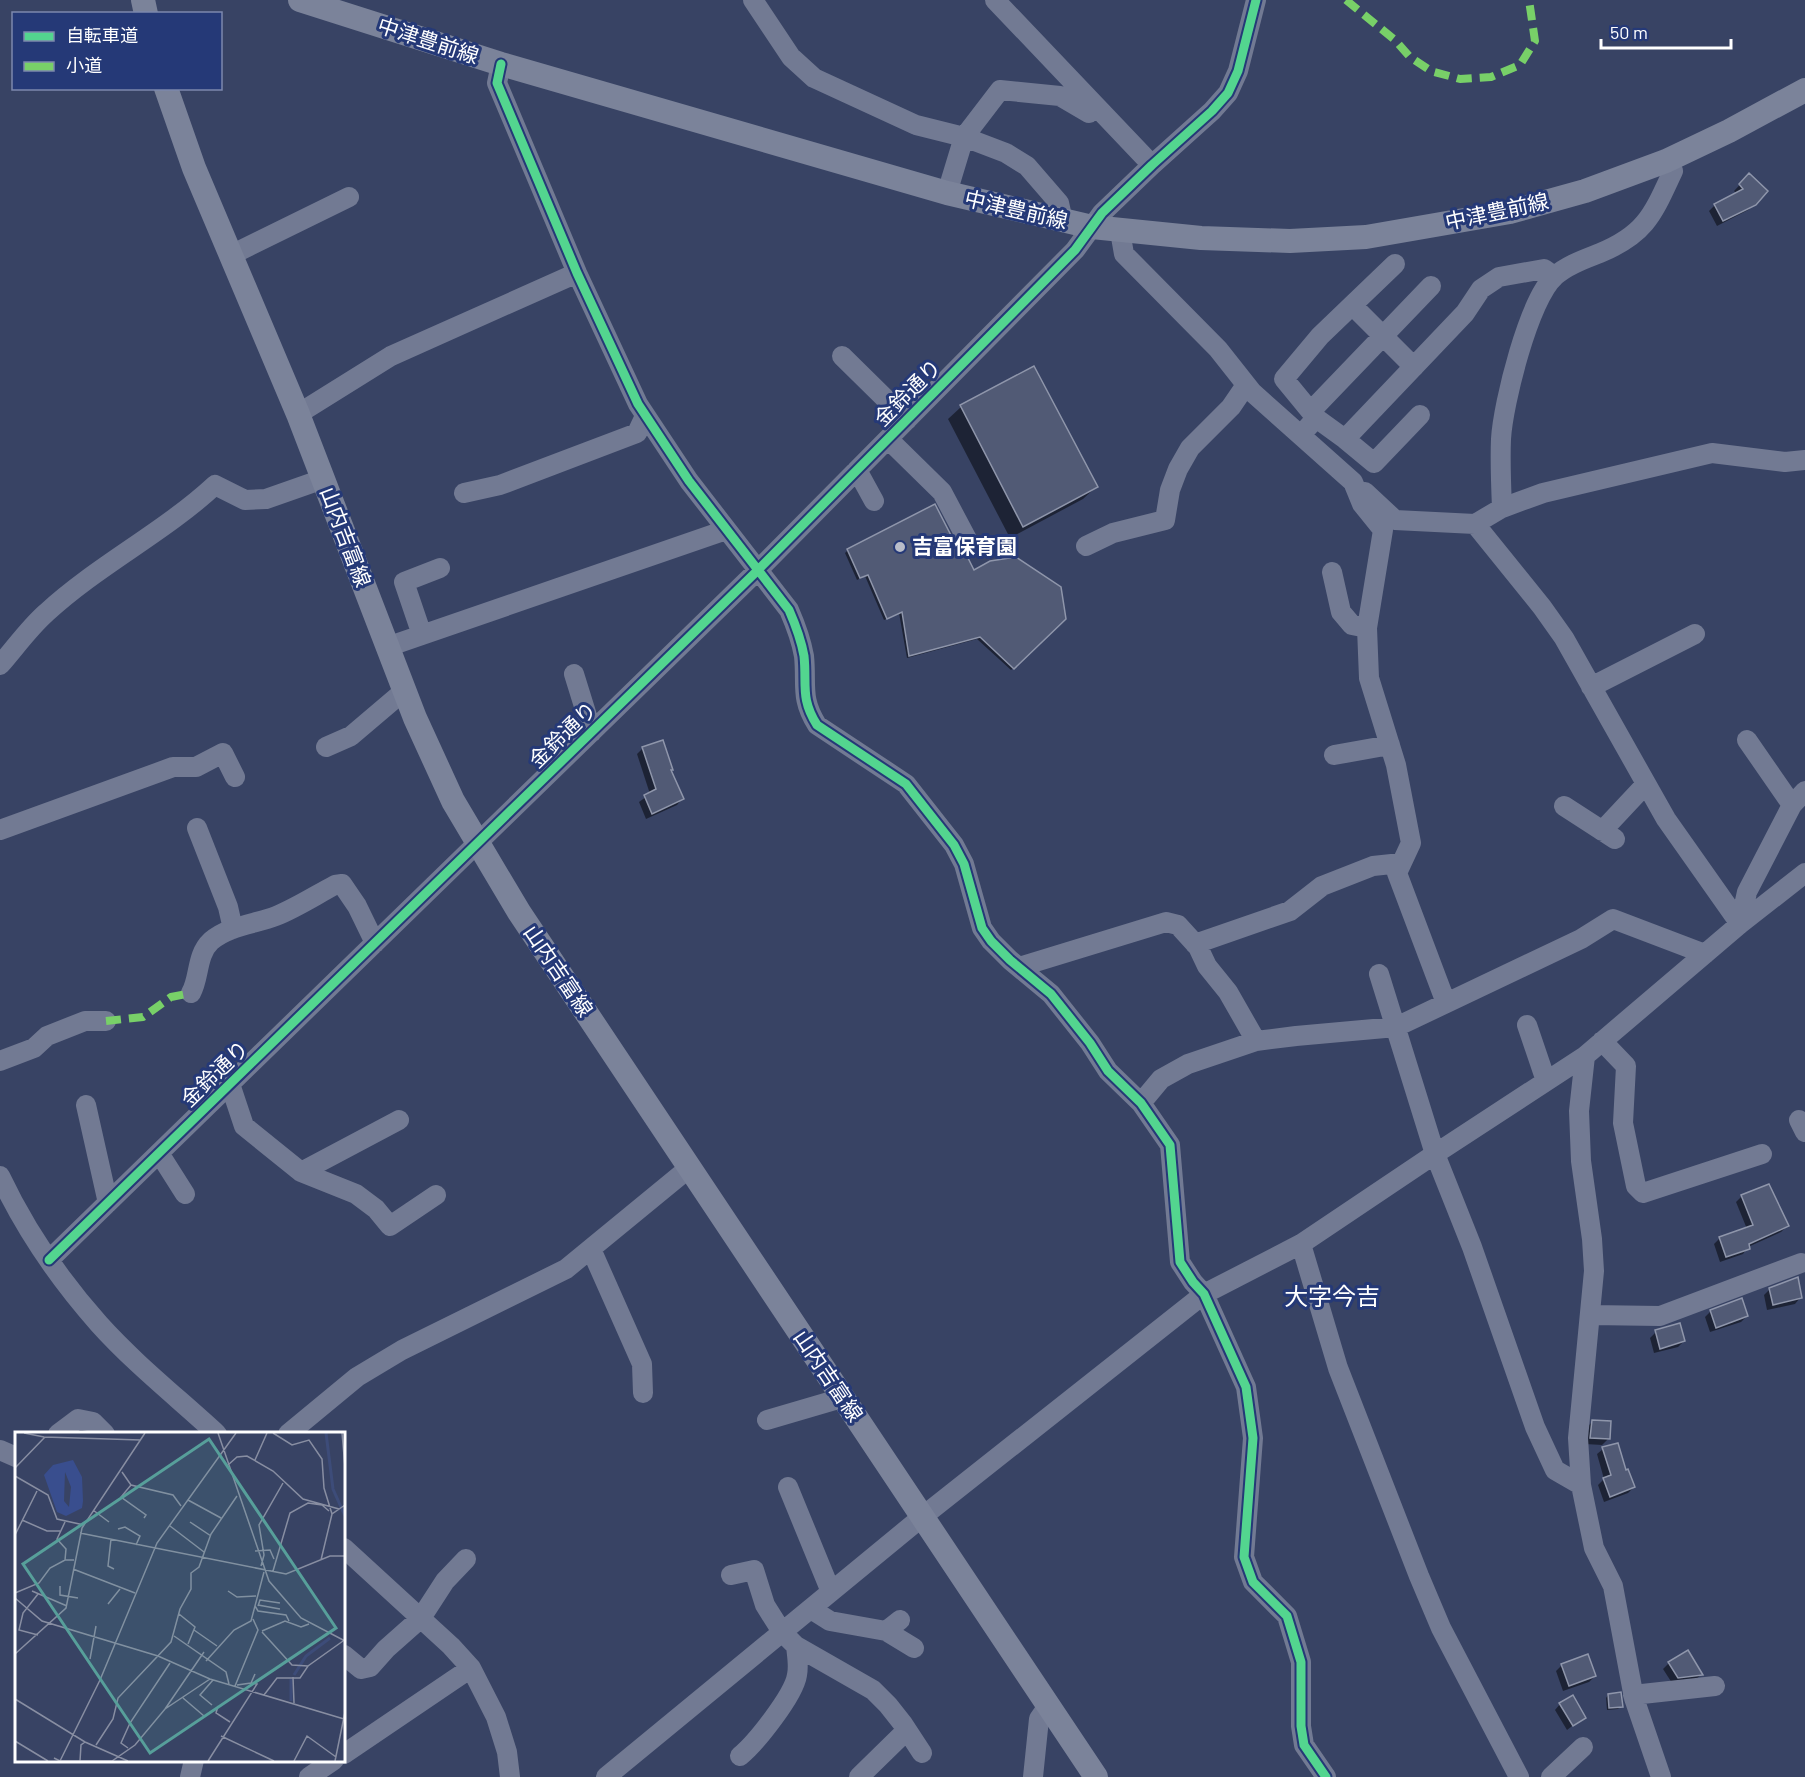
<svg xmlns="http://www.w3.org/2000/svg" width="1805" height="1777" font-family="Barlow,'Noto Sans JP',sans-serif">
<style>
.shadow{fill:#0007}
.building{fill:#515a75;stroke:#8f96ab;stroke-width:1.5}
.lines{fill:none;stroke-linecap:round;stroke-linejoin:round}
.minor{stroke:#727a93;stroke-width:20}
.major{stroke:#7b839a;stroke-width:24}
.quiet{stroke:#78d068;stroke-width:8;stroke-dasharray:15 8;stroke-linecap:butt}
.cycleway-casing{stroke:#253977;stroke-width:13}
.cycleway{stroke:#53d58f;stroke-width:9}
.poi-dot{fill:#b9bdc9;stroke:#253977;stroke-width:2}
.labels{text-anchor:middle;stroke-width:6;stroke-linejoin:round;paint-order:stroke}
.street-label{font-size:21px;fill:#fff;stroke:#253977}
.poi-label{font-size:21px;font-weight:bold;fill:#fff;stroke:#253977;text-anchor:start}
.quarter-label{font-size:24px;fill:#fff;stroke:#253977}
.inset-river{fill:none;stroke:#3d4c79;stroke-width:3}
.inset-road{fill:none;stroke:#888ea2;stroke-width:1.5}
.view{fill:#579f9a;fill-opacity:0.15;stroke:#579f9a;stroke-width:3}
.inset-edge{fill:none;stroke:#fff;stroke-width:3}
</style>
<rect width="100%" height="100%" fill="#384364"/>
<path class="shadow" d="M1749,175l6,29 -7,6 -31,16 -8,-15 6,-6 22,-11 -3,-3z
M1034,368l62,119 -13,12 -73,39 -62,-119 13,-12z
M934,506l23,44 16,22 91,47 -53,51 -34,-31 -70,19 -8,-45 -15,7 -19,-44 -8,4 -12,-27 3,-3z
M643,748l26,23 13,28 -5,6 -31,14 -7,-17 11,-8 -13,-40z
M1742,1196l45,30 -6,6 -33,15 -5,7 -23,8 -6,-18 6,-6 27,-9 -11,-27z
M1770,1289l30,9 -5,6 -28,6 -3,-15z
M1711,1311l36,5 -6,6 -31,10 -5,-15z
M1656,1332l28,9 -6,6 -24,6 -4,-15z
M1592,1422l16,17 -6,6 -17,-1 1,-16z
M1603,1449l22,23 9,15 -6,6 -24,9 -6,-17 6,-6 -7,-25z
M1587,1656l8,20 -6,6 -26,9 -7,-20 5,-5z
M1669,1663l32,12 -6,5 -23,3 -9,-14z
M1608,1695l13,11 -3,3 -11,1 -1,-12z
M1560,1704l24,13 -17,13 -12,-20z"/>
<path class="building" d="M1749,173l19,18 -12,14 -33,16 -9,-17 29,-15 -4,-5z
M1034,366l64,121 -75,40 -63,-122z
M935,504l23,45 8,5 8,16 16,-9 26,-4 45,30 5,32 -52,50 -34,-32 -71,19 -7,-44 -15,7 -19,-44 -8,3 -13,-29z
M663,740l10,30h-2l13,29 -32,15 -8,-19 12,-6 -14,-42z
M1769,1184l20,42 -40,18 1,5 -24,8 -7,-20 34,-12 -12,-30z
M1798,1277l4,21 -29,7 -4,-17z
M1742,1298l6,18 -32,12 -6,-18z
M1680,1323l5,18 -25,8 -5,-19z
M1592,1420l19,1 -1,18 -20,-1z
M1618,1443l8,27 2,-1 7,18 -25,10 -7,-19 8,-3 -9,-28z
M1688,1650l15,25 -25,3 -10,-16z
M1588,1654l8,22 -27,10 -8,-22z
M1621,1692l2,15 -14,1 -1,-14z
M1573,1695l13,23 -13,8 -14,-23z"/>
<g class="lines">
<path class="minor" d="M753,0l38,57 23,21 102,47 48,12 42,16 21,13 32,37 4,18
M995,0l157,165
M501,64l-4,19 80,190 61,131 51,77 100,129c7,16 12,29 15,46 3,29 -4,42 13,69l89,59 48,61 10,19 18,64 9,13 19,19 41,34 39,49 18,28 33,32 29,42 10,117 13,20 11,12 42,93 7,51 -9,119 9,25 34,34 14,46v64l3,19 22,32
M947,193l17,-56 36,-47 60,6 29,17 6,-7
M1120,231l4,23 94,95 34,43 101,90 9,22 21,26 -16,98 2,50 27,87 15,78 -14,30 49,130
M231,255l118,-58
M1352,305l62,62
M842,356l65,64
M1311,411l120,-125
M298,414l93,-58 186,-83
M1316,418l-32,-39 36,-43 75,-72
M1301,435l15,-17 29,21 120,-126 16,-24 18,-12 45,-8 10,7
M888,439l54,53 27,51
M1345,439l29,24 46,-48
M857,470l17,31
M1365,492l30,28 80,4 27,-16c-1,-23 -2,-46 -1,-69 2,-35 28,-141 54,-163 12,-11 30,-17 45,-23 46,-19 53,-39 73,-82l-7,-10
M464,493l36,-8 137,-52 8,-17
M1502,508l41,-15 169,-40 73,9 20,-2
M1475,524l67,83 22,31 102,181 74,105
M1086,546l27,-13 52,-13 5,-30 8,-21 12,-21 41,-41 15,-22
M1332,572l9,40 11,13 15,3
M422,635l-18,-53 36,-14
M387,647l339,-117
M0,665c15,-17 29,-37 46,-52 52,-48 117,-80 169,-128l30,15 21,-1 57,-20
M574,674l18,58
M1591,687l104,-53
M326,747l25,-11 53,-45
M1334,755l56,-10
M1792,805l13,-14
M1564,806l51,33
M197,828l31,79 5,22
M0,830l173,-63h23l27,-14 12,24
M1602,831l44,-47
M1740,924l7,-32 45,-87 -45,-65
M1195,944l95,-33 32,-25 51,-20 28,-3
M1019,967l147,-45 12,3 20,22 9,19 21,26 28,49
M1379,974l56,180 37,93 63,180 20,43 26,15
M191,993c9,-16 5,-38 20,-52 17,-15 44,-17 65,-25 20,-8 40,-21 59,-31l7,-1 15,22 18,37
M1527,1025l19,56
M1602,1041l24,25 -3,57 13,63 7,7 119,-39
M1585,1056l-6,55 2,50 11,78 2,32 -16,167 3,47 13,63 19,38 21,112 27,79
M0,1061l34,-13 13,-12 38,-15h21
M230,1084l14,42 57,46 55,22 20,15 14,17 46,-31
M1141,1103l20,-24 27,-15 68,-23 40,-5 100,-9 185,-88 32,-20 92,35
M86,1105l22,98
M1799,1120l6,12
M159,1153l26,41
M301,1172l98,-52
M0,1176c25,53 60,104 99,148 36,40 79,74 118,110
M1301,1244l37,124 81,208 22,52 78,149
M591,1249l51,115 1,29
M49,1260l708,-689 318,-321 27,-37 50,-48 60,-54 16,-18 10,-22 18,-71
M1591,1315l69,1 141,-53
M767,1420l75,-22
M58,1434l20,-15 15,3 12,12
M288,1434l69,-57 45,-27 164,-81 123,-101
M0,1450l16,7
M788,1487l43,105
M344,1548l107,98 20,22 25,49 11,35 3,25
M731,1575l23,-5 11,35 17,27 14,14 77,44 15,15 15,19 19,29
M811,1609l19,12 56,10 14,-11
M886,1631l28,17
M344,1655l17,14 9,-2 16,-18 35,-31 24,-37 21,-22
M1633,1695l82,-9
M344,1754l127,-86
M740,1756c16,-13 54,-61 57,-81 2,-9 0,-20 -1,-29
M190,1777l4,-17
M309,1777l25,-17
M606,1777l316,-260 282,-223 97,-50 134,-90 150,-98 155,-132 65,-51
M859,1777l48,-47
M1033,1777l6,-58 9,-13
M1551,1777l32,-30"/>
<path class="major" d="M143,0l3,14
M300,0l201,64 446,129 145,34 109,11 89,3 76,-4 144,-25 75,-21 81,-30 63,-30 76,-41
M166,88l28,80 104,246 117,304 38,83 66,111 577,865"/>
<path class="quiet" d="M1346,0l49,40 15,17 21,14 29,8 31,-2 29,-12 15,-24 -6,-41
M106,1021l37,-4 28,-20 20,-4"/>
<g class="cycleway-casing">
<path id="cycleway" d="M501,64l-4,19 80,190 61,131 51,77 100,129c7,16 12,29 15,46 3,29 -4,42 13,69l89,59 48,61 10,19 18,64 9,13 19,19 41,34 39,49 18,28 33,32 29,42 10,117 13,20 11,12 42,93 7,51 -9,119 9,25 34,34 14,46v64l3,19 22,32
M49,1260l708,-689 318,-321 27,-37 50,-48 60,-54 16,-18 10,-22 18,-71"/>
</g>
<use href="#cycleway" class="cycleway"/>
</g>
<circle class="poi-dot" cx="900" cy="547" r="6"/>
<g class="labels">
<g class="street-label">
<text transform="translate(428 41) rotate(18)" y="7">中津豊前線</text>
<text transform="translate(1016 210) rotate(13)" y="7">中津豊前線</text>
<text transform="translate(1497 212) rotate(-12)" y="7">中津豊前線</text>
<text transform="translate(908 393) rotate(-45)" y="7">金鈴通り</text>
<text transform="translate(345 537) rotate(69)" y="7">山内吉富線</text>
<text transform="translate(563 735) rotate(-44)" y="7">金鈴通り</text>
<text transform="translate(558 971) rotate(56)" y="7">山内吉富線</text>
<text transform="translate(215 1074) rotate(-44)" y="7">金鈴通り</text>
<text transform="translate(828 1376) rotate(56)" y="7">山内吉富線</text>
</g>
<g class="poi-label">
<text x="912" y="554">吉富保育園</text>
</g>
<g class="quarter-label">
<text x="1332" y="1305">大字今吉</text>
</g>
</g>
<g transform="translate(15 1432)">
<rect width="330" height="330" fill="#384364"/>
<path d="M58,28l9,17 1,24 -1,7 -16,8 -9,-4 -13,-37 9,-10zM50,40l6,15 -2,20 -5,-6z" fill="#394e8e" fill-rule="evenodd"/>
<path class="inset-river" d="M311,1l7,56 12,27M279,243l12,-19 24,-18M276,269v-22"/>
<path class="inset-road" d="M9,1l20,4 97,3M203,1l51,148 32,37 44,23M258,1l19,12 17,-5 13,19 2,29 8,26M327,1l3,34M240,28l12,-27M213,33l9,-8 10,-1 26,15 30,28 36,10M0,36l30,-31M107,40l9,13 42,10 8,11M0,44l33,19 9,24 27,6M116,53l-10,12 25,18 -2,3M173,68l33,18M78,78l16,12M7,88l25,11h13M175,90l21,14M155,94l34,26M103,97l7,-2 15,9 -4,9M65,101l206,41 44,-18h15M0,103l22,-44M96,107l-3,27 6,3M240,119l15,-1 4,9M50,128l1,-11 -9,-10 8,-17M306,128l11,-46 13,-9M246,134l3,-11 -5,-30 24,-42M58,137l62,24M258,139l17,-58 18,-10 14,2 7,6M45,154v9l18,3M17,159l35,15M213,159l9,6 19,-1M0,161l24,-10 11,-15 15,-8h9M0,166l27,23 116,35 52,23 134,40M93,172l12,-15M243,173l22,4M240,174l3,5 28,4 3,6M243,174l2,-6 20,3M164,182l16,13 -7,17M179,198l23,16M247,199l23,-10 16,6 8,-3M247,200l30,33 16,1M23,203l-19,-5 4,-17 15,-19M159,204l52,36 3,12M0,222l51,-46 16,-80 63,-95M75,227l6,-33M191,229l28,-31 17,-9 13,-49M278,245l1,26M222,253l14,-2 4,-9M220,254l23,-56 -5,-11M249,263l13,-17h23l8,-12 35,-25M168,266l21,18M0,267l70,43 43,19M197,273l-12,-10 13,-15M203,274l-2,7 14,9M150,277l39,-57M206,304l53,25M0,309l33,20M81,313l17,-26 5,-21 53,-56 9,-33 11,-20v-16l8,-6 12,-33 26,-38M113,316l-7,-5 9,-20 40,-60M39,326l6,3h52l23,-16 30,-36 45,-30M45,329l40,-81 57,-137 79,-110M65,329l1,-16 4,-3M193,329l49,-77 -6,-1M279,329l13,-25 29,21M320,329l10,-49"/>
<path class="view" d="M194,7l127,189 -186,125 -127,-189z"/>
<rect width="330" height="330" class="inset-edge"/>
</g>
<rect x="12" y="12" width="210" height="78" fill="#253977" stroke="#7c88ad" stroke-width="1.5"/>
<rect x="24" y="32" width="30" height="9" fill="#53d58f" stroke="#7c88ad" stroke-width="1.5"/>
<text x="66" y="42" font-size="18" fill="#ffffff">自転車道</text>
<rect x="24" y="62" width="30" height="9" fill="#78d068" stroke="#7c88ad" stroke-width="1.5"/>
<text x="66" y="72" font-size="18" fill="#ffffff">小道</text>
<path d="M1601 39v9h130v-9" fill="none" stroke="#ffffff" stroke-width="3"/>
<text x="1610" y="39" font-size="18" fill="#ffffff" stroke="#253977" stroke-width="4.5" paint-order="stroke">50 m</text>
</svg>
